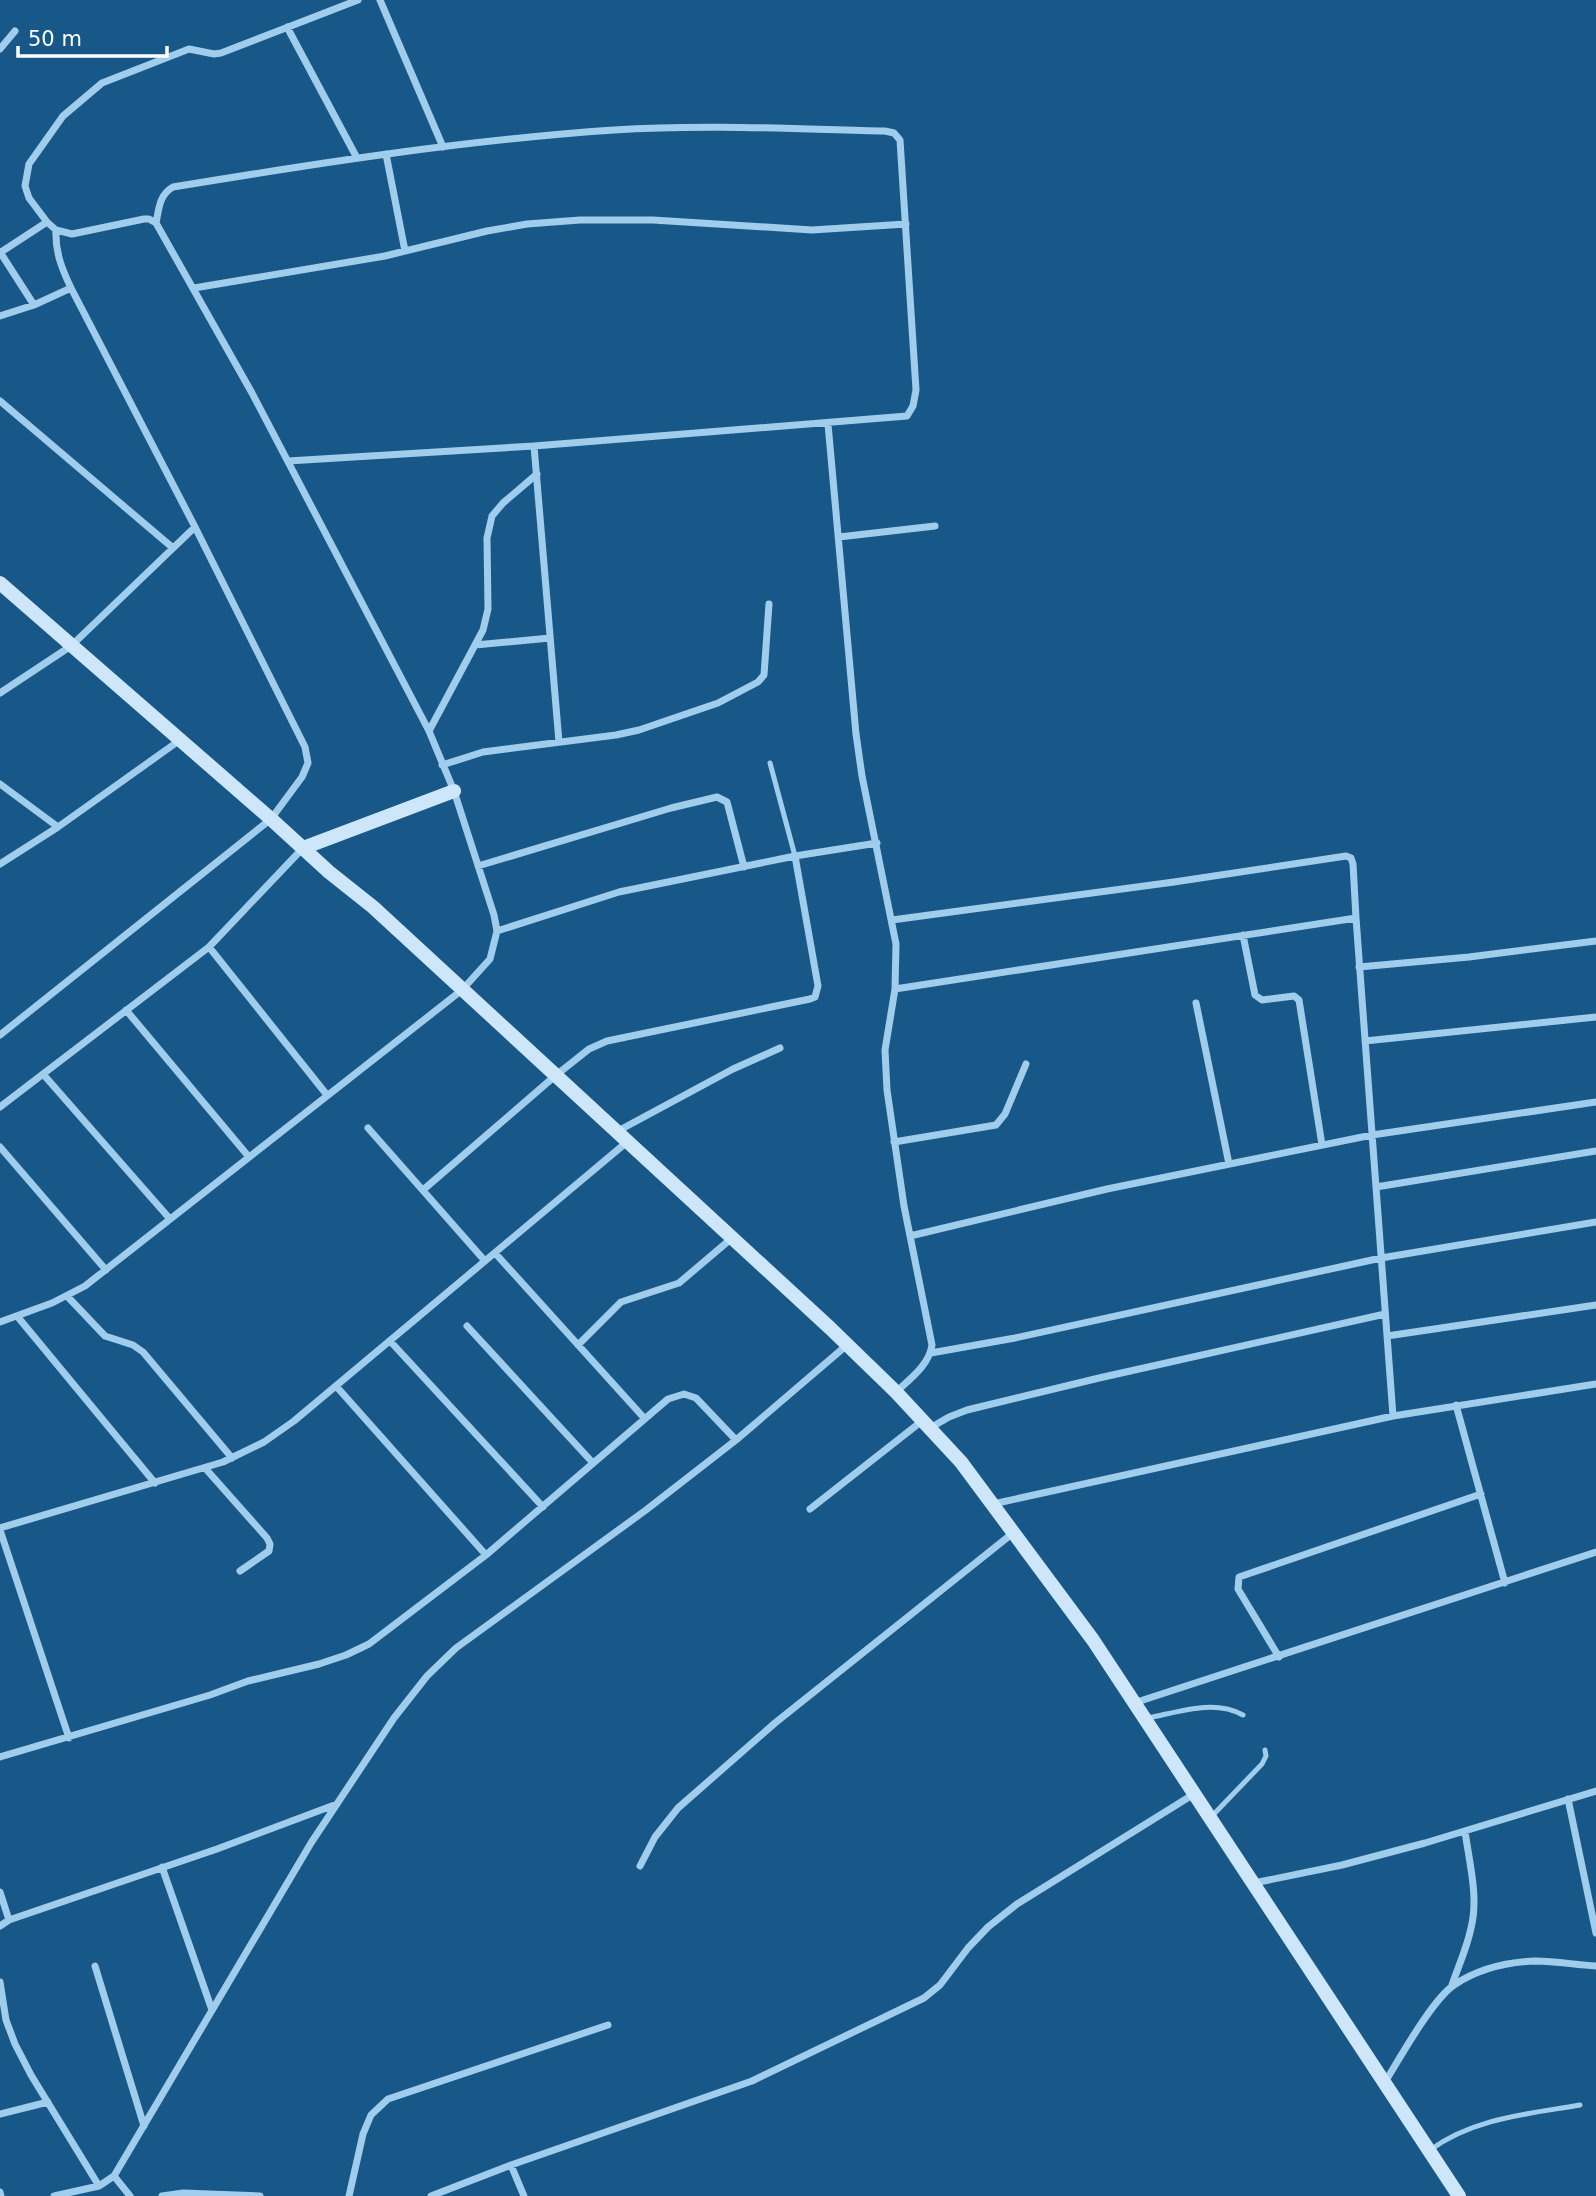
<svg xmlns="http://www.w3.org/2000/svg" width="1596" height="2196" font-family="'DejaVu Sans',sans-serif">
<style>
.lines{fill:none;stroke-linecap:round;stroke-linejoin:round}
.service{stroke:#a1cded;stroke-width:5}
.minor{stroke:#a1cded;stroke-width:7}
.secondary{stroke:#cee6fa;stroke-width:14}
</style>
<rect width="100%" height="100%" fill="#185889"/>
<g class="lines">
<path class="service" d="M770,763l25,93
M1148,1718c31,-6 66,-19 95,-3
M1212,1816l50,-52 4,-8 -1,-6
M1430,2150c44,-32 98,-36 150,-45"/>
<path class="minor" d="M380,0l63,147
M287,27l70,131
M0,49l15,-18
M386,154l19,97
M156,223c3,-14 3,-28 17,-36 146,-24 293,-47 441,-57 90,-6 181,-1 271,1l9,2 6,7 16,250 -3,16 -6,10 -373,30 -246,15
M0,252l34,53
M1,252l46,-30
M194,288l191,-32 102,-25 40,-7 53,-4h73l159,10 94,-6
M0,316l34,-11 37,-17
M0,401l173,147
M828,424l28,310 6,42 34,168 -1,45 -10,61 2,40 17,116 28,139c-3,20 -21,33 -36,47
M534,446l25,296
M839,537l96,-11
M475,645l75,-7
M0,693l71,-47 124,-119
M429,731l54,-101 5,-21 -1,-71 5,-22 11,-13 34,-29
M442,765l41,-13 133,-17 23,-5 79,-27 40,-21 6,-7 5,-71
M0,784l58,43
M0,864l58,-37 122,-87
M478,866l193,-58 46,-11 10,5 17,65
M892,920l282,-38 172,-26 5,2 2,6 3,54
M497,931l122,-39 176,-36 82,-13
M1243,935l12,60 7,5 32,-4 5,4 23,145
M209,947l118,148
M1359,967l110,-10 127,-16
M895,989l461,-71 37,498
M1196,1003l33,161
M126,1010l123,147
M0,1035l271,-216 31,-42 6,-14 -3,-16 -110,-220 -124,-239c-9,-19 -16,-36 -15,-58
M1365,1041l231,-24
M43,1074l127,145
M0,1107l209,-160 94,-99
M368,1128l117,133
M616,1132l117,-63 47,-21
M894,1142l102,-17 9,-11 21,-50
M0,1147l106,123
M1376,1187l220,-36
M423,1190l132,-114 34,-27 18,-8 203,-42 5,-2 3,-11 -23,-130
M910,1236l197,-47 265,-54 224,-33
M495,1253l150,166
M67,1296l38,40 28,9 10,7 89,106
M17,1316l138,167
M0,1322l52,-19 33,-17 377,-296 28,-31 7,-28 -3,-16 -40,-124 -25,-60 -177,-338 -96,-170 -7,-4h-5l-72,15 -16,-4 -9,-8 -18,-24 -4,-12 4,-22 34,-48 39,-33 87,-34 25,5 7,-1 137,-53
M467,1326l126,137
M1387,1336l209,-31
M390,1341l153,166
M578,1345l43,-43 58,-19 53,-45
M931,1353l84,-15 366,-80 215,-36
M336,1386l150,169
M1456,1405l49,178
M930,1428l19,-11 18,-7 132,-32 286,-64
M205,1468l62,70 3,6 -1,7 -29,20
M993,1504l400,-88 203,-32
M810,1509l112,-88
M0,1528l223,-66 41,-20 30,-21 333,-279
M0,1530l69,208
M1279,1657l-41,-68 1,-12 242,-83
M1134,1703l462,-151
M0,1757l210,-62 38,-14 71,-17 27,-9 23,-11 117,-89 182,-156 16,-5 12,4 40,42
M1568,1799l28,134
M640,1866l15,-29 23,-29 97,-85 238,-190
M162,1867l50,143
M1254,1883l88,-18 83,-22 171,-52
M0,1892l9,28
M0,1926l9,-6 208,-71 120,-45
M95,1966l49,160
M0,1982l6,38 9,24 16,31 68,111
M1452,1985c6,-18 15,-37 19,-57 8,-31 -2,-66 -6,-97
M1385,2082c15,-24 47,-82 69,-97 24,-16 53,-23 82,-24 20,0 40,4 60,5
M0,2114l48,-12
M511,2165l13,31
M114,2176l16,20
M0,2192l1,4
M54,2196l45,-10 15,-10 197,-333 83,-125 33,-42 29,-28 190,-138 90,-70 111,-95
M162,2196l21,-3 77,3
M349,2196l14,-62 8,-19 17,-16 220,-74
M431,2196l80,-31 241,-84 172,-83 16,-13 28,-37 20,-21 29,-23 177,-110"/>
<path class="secondary" d="M0,583l271,236 58,53 44,35 457,421 66,64 65,70 132,178 366,556
M303,848l151,-57"/>
</g>
<path d="M18 46v10h149v-10" fill="none" stroke="#ffffff" stroke-width="3.5"/>
<text x="28" y="46" font-size="21" fill="#ffffff" stroke="#185889" stroke-width="5" paint-order="stroke">50 m</text>
</svg>
